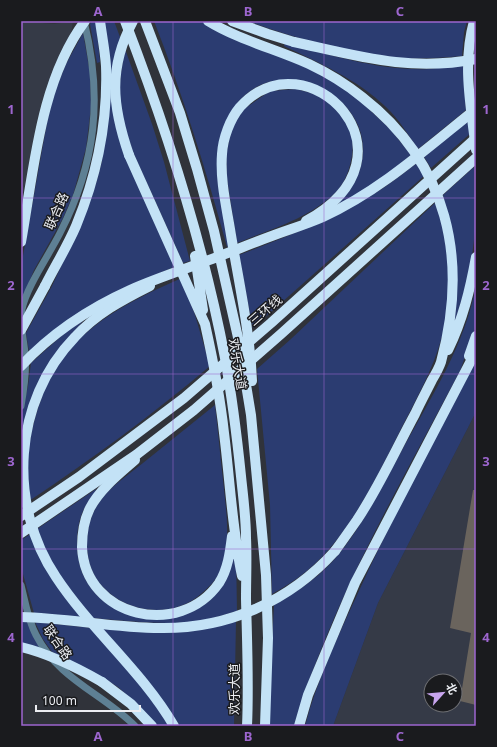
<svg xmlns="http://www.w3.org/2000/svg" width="497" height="747" font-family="'Noto Sans','Noto Sans SC',sans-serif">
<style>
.built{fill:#353a47;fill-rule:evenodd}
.green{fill:#2b3c71}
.building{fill:#6a645d}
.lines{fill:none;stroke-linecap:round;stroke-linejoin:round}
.minor{stroke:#5e8094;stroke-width:7}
.highway{stroke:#c3e2f6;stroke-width:10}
.highway-bridge{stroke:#c3e2f6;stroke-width:10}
.grid{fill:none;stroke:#9d66cf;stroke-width:1;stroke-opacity:0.55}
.labels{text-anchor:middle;stroke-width:3;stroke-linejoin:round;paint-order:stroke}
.street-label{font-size:13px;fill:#eceef3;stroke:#1a1b1e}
.neatline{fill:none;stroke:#9d66cf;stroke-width:1.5}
.grid-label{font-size:13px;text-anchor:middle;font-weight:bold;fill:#9d66cf}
</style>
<rect width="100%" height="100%" fill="#30333a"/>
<path class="built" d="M21,21l33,3 19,-3 -2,14 -21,44 -7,19 -6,22 -16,85z
M476,412v314h-143l45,-123zM431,681h24v24h-24z"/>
<path class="green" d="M92,21h4l4,41 -3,1 -7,-39z
M105,21h9l6,16 -8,60 65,169 -20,8 -128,77 -3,-18 26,-47 33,-72 11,-31 6,-22z
M154,21h48l12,7 110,47 32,22 35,33 20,25 -34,27 -37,22 -1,-2c9,-10 16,-20 21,-33 24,-74 -94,-129 -131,-52 -2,4 -5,9 -6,14 -2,7 1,22 2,30 1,28 3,56 5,85l-3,1c-21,-77 -44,-152 -73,-226z
M248,21h219l-3,11 -2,24c-25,2 -51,4 -76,1 -46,-6 -95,-20 -138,-36z
M83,33l7,40 1,34 -5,41 -13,47 -10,23 -29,52 -13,32v-35l27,-150 7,-26 11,-27z
M285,43c46,12 95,28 144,26 11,-1 23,-3 34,-4l3,45 -48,39c-10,-14 -19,-30 -32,-42 -29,-28 -67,-44 -102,-61z
M125,49l27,75 12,38 26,99 -7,2c-10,-23 -21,-46 -31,-69 -14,-30 -30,-63 -32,-96 -1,-17 2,-32 5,-49z
M297,89c8,3 18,4 26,9 11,7 26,25 29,38 3,18 -4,45 -17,57 -27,26 -64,36 -98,50l-10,-64 -1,-24 6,-28 12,-18 26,-18z
M469,120l3,12 -41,36 -7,-11z
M417,163l8,12 -172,153 -2,-8 -12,-65c44,-17 88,-34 128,-57 18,-10 34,-23 50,-35z
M474,167l1,65 -5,40 -16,53 -7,-109 -4,-21z
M437,201c9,36 15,73 10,111 -6,45 -29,83 -49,123 -18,36 -38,76 -63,107 -17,22 -39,39 -63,52l-2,-89 -13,-136 34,-30z
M182,278l13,37 15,51c-58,49 -118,93 -181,135 -1,-13 -3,-27 -2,-39 1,-18 6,-37 11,-54 3,-7 4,-14 7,-20 25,-58 82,-86 137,-110z
M476,284v38l-2,9 -14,40c-61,115 -128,230 -166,355h-26l6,-121c21,-12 41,-25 58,-43 29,-32 48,-73 69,-110 28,-51 66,-110 75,-168z
M83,321l-31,37 -31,93v-32l7,-33 3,-23 36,-32z
M476,360v52l-98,191 -45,123h-28c12,-46 33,-90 53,-133 36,-79 77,-156 118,-233z
M215,405c3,25 5,50 8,75 3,31 9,62 -3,92 -4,8 -11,15 -18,21 -28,26 -75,21 -100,-7 -20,-21 -19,-59 -4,-82 11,-17 29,-28 45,-41 24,-19 48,-39 72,-58z
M96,489c-1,7 -9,13 -12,20 -5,10 -7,22 -7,33 0,15 3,30 12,43 26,40 92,46 125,11 11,-11 15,-29 22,-43l1,58c-12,4 -24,7 -36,10 -36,5 -72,0 -108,-3l-39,-48 -17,-41z
M32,533l53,85 -51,-5 -13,-46v-27z
M236,621l-2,105h-54l-11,-16 -68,-82z
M21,622h7l13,27 -20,-5z
M35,622l58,6 49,58 28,40h-12l-28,-28 -12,-11 -23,-14 -43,-21 -9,-13z"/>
<path class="building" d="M473,490h3v215l-16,-4 11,-68 -21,-5z"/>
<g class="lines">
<path class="minor" d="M21,406c3,-17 6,-35 4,-52 -1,-14 -6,-31 -3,-45 5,-23 27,-54 38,-76 36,-70 43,-136 24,-212
M21,585c4,16 7,35 15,50 23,45 66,58 99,91"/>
<path class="highway" d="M125,21c42,109 78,221 100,337 7,39 12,79 16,118 2,20 5,41 5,62 1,20 0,41 0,61 1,43 3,85 1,127
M145,21l35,92 17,56 17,62 25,111 12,73 15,160 2,63 -3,88
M208,21c31,19 68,28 101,43 19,9 37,20 53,33 86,67 107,162 79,265 -2,6 -6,13 -9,18 -6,12 -12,23 -17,34 -19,35 -36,73 -58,106 -7,10 -14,20 -22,31
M232,21l36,13 26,8
M474,21c-12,43 -3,86 2,129
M129,155l76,169c8,36 15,72 19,109 6,47 8,96 18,143
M195,256l8,54
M45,286c10,-20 22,-39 31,-60 21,-51 32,-105 30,-160 -1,-15 -4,-30 -6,-45
M150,286c-28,14 -54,28 -75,51 -62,64 -68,167 -19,240 35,53 86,94 118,149
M448,350c15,-31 22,-60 28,-93
M469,356l7,-20
M252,381c-2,-51 -14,-102 -22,-152 -4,-24 -10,-50 -8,-75 1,-16 8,-35 18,-47 67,-74 187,48 66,114
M135,460c-16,14 -35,29 -45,48 -6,12 -8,26 -8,39 3,71 98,92 137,36 9,-14 11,-31 13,-47
M102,682l29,22 21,22
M299,726l9,-31 47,-112 121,-232"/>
<path class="highway-bridge" d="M294,42c64,14 116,30 182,17
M129,155c-17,-49 -21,-87 4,-134
M21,242c13,-72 19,-161 64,-221
M21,330l24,-44
M21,366c30,-32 69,-58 109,-76 27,-12 55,-21 82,-31 19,-7 38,-15 57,-22 18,-7 36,-12 54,-20 57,-26 104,-69 153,-108
M21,516l58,-39 105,-79 87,-75 205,-185
M21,533l115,-78 58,-45 87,-76 195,-176
M21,617c47,1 93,11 139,11 68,1 130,-27 175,-77
M21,647c29,7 55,20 81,35"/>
</g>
<path class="grid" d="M173,21v705M324,21v705M21,198h455M21,374h455M21,549h455"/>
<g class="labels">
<g class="street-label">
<text transform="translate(56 211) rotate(-66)" y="5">联合路</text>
<text transform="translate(265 310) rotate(-41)" y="5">三环线</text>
<text transform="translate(238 364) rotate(80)" y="5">欢乐大道</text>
<text transform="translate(58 642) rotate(55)" y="5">联合路</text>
<text transform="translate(234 689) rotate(-90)" y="5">欢乐大道</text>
</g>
</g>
<rect width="497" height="747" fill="none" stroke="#1a1b1e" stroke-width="44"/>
<g transform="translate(443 693) rotate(63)"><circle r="19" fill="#1a1b1e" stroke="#6e6f73"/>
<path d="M0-3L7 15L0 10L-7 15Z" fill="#c8a5ee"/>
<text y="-6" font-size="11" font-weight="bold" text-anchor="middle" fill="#eceef3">北</text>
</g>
<path d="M36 705v6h104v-6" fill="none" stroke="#eceef3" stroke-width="2"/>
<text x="42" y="705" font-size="12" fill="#eceef3" stroke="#1a1b1e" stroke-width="3" paint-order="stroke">100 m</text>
<rect x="22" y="22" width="453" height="703" class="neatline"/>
<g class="grid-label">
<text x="98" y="16">A</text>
<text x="248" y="16">B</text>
<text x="400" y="16">C</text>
<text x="11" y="114">1</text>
<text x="486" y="114">1</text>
<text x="11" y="290">2</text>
<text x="486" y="290">2</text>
<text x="11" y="466">3</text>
<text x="486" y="466">3</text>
<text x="11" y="642">4</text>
<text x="486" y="642">4</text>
<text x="98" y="741">A</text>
<text x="248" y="741">B</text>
<text x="400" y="741">C</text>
</g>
</svg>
